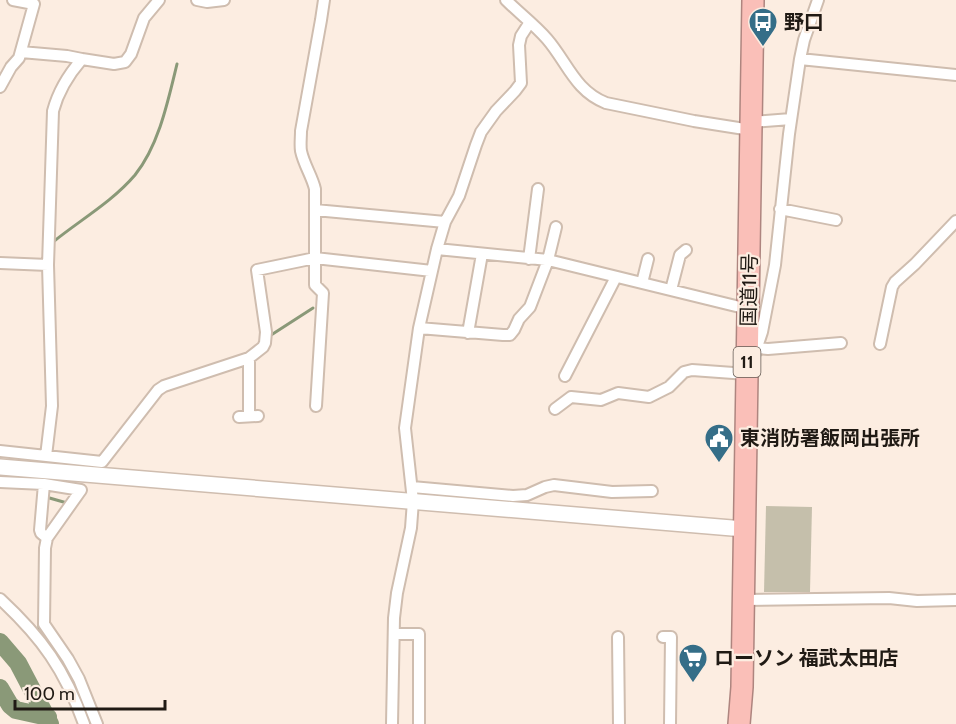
<svg xmlns="http://www.w3.org/2000/svg" width="956" height="724" font-family="Cabin,'Noto Sans JP',sans-serif">
<style>
.lines{fill:none;stroke-linecap:round;stroke-linejoin:round}
.stream{stroke:#8a9978;stroke-width:3}
.river{stroke:#8a9978;stroke-width:18}
.building{fill:#c5bfab}
.street-casing{stroke:#cfbdaf;stroke-width:14}
.secondary-casing{stroke:#cfbdaf;stroke-width:18}
.highway-casing{stroke:#ae857f;stroke-width:24}
.street{stroke:#fff;stroke-width:10}
.secondary{stroke:#fff;stroke-width:15}
.highway{stroke:#fabfb8;stroke-width:21}
.labels{text-anchor:middle;stroke-width:4.5;stroke-linejoin:round;paint-order:stroke}
.shield{fill:#fcede1;stroke:#625952;stroke-width:1.5}
.shield-label{font-size:18px;font-weight:bold;fill:#201a14}
.poi-label{font-size:20px;font-weight:bold;fill:#201a14;stroke:#fcede1;text-anchor:start}
.street-label{font-size:20px;fill:#201a14;stroke:#fcede1}
</style>
<rect width="100%" height="100%" fill="#fcede1"/>
<g class="lines">
<path class="stream" d="M53,242c27,-22 59,-40 82,-67 24,-30 33,-74 42,-111
M268,337l45,-29
M46,497l21,6
M39,623v6l28,39"/>
<path class="river" d="M0,642l18,21 32,61
M0,688l10,17 6,5 32,7"/>
</g>
<path class="building" d="M766,506l46,1 -2,85h-46z"/>
<g class="lines">
<g class="street-casing">
<path id="street" d="M197,0l10,2 17,-2
M506,0c13,13 29,25 41,39 20,23 28,52 59,64l88,18 57,9
M21,52l46,4 15,3
M800,59l156,16
M0,87l11,-20 8,-9 15,-54 -21,-4
M751,122l40,-3
M780,209l56,11
M315,210l130,12
M437,249l111,11 200,49
M529,259l9,-70
M0,263l48,2
M642,283l6,-24
M671,290l9,-35 6,-5
M419,328l84,7h7l4,-5 5,-11 11,-12 18,-47 8,-33
M468,333l14,-79
M880,344l12,-57 3,-5 20,-18 41,-43
M758,348l10,1 73,-6
M753,359l9,-27 13,-67 14,-131 11,-75 4,-19 14,-40
M565,376l51,-99
M316,406l7,-113 -8,-8v-96c-3,-13 -11,-24 -14,-38 -1,-6 0,-13 0,-20l20,-111 3,-20
M555,409l16,-12 30,3 17,-7 31,4 20,-10 15,-15 8,-2 55,4v-1
M249,416v-58
M239,417l19,-1
M0,451l102,11 56,-72 6,-4 85,-28 14,-11 2,-4 1,-11 -9,-62 58,-12 117,13
M46,456l6,-50 -4,-141 5,-154c5,-19 16,-37 29,-52l32,5 11,-2 6,-8 13,-36 15,-18
M0,482l44,2 37,6 -34,48 -2,10 -1,76 24,35 11,20 18,45
M44,484l-4,46 1,3 6,5
M412,487l101,9 14,-1 18,-8 9,-2 58,7 40,-1
M0,599c42,39 65,71 84,125
M743,600l146,-2 28,3 39,-1
M394,634h25v90
M618,637l1,87
M663,637h8l-1,87
M392,724l2,-106 3,-25 14,-65 2,-27 -8,-73 14,-100 18,-79 8,-27 14,-26 17,-51 5,-13 15,-21 19,-20 6,-8 -2,-38 2,-9 9,-14"/>
</g>
<g class="secondary-casing">
<path id="secondary" d="M0,467l744,62"/>
</g>
<g class="highway-casing">
<path id="highway" d="M739,724l3,-37 11,-687"/>
</g>
<use href="#street" class="street"/>
<use href="#secondary" class="secondary"/>
<use href="#highway" class="highway"/>
</g>
<defs>
<g id="bus-pin" transform="scale(1.5)"><path d="M0 17L-7.5 6A9.5 9.5 0 1 1 7.5 6Z" fill="#356e88" stroke="#fcede1"/><path d="M-5-6H5V4H4V6H2V4H-2V6H-4V4H-5ZM-3.5-4V0h7V-4ZM-3.5 1.2v1.5H-2V1.2ZM2 1.2v1.5H3.5V1.2Z" fill="#fff"/></g>
<g id="civic-pin" transform="scale(1.5)"><path d="M0 17L-7.5 6A9.5 9.5 0 1 1 7.5 6Z" fill="#356e88" stroke="#fcede1"/><path d="M-.6-6.5H3V-4.5H.6V-3L4-1V1h2V6H-6V1h2V-1L-.6-3ZM-1.2 2.5V6h2.4V2.5Z" fill="#fff"/></g>
<g id="supermarket-pin" transform="scale(1.5)"><path d="M0 17L-7.5 6A9.5 9.5 0 1 1 7.5 6Z" fill="#356e88" stroke="#fcede1"/><path d="M-6-5.5h2.5l.6 2H6L4.5 2H-2.5L-4.4-4H-6ZM-1.5 3.2a1.3 1.3 0 1 0 .1 0ZM3 3.2a1.3 1.3 0 1 0 .1 0Z" fill="#fff"/></g>
</defs>
<g fill-rule="evenodd">
<use href="#bus-pin" x="763" y="22"/>
<use href="#civic-pin" x="719" y="438"/>
<use href="#supermarket-pin" x="693" y="658"/>
</g>
<g class="labels">
<rect class="shield" x="733.5" y="347" width="27" height="30" rx="4.5"/>
<g class="shield-label">
<text x="747" y="368">11</text>
</g>
<g class="poi-label">
<text x="784" y="29">野口</text>
<text x="740" y="445">東消防署飯岡出張所</text>
<text x="714" y="665">ローソン 福武太田店</text>
</g>
<g class="street-label">
<text transform="translate(749 290) rotate(-89)" y="7">国道11号</text>
</g>
</g>
<path d="M15 700v9h150v-9" fill="none" stroke="#201a14" stroke-width="3"/>
<text x="24" y="700" font-size="18" fill="#201a14" stroke="#fcede1" stroke-width="4.5" paint-order="stroke">100 m</text>
</svg>
